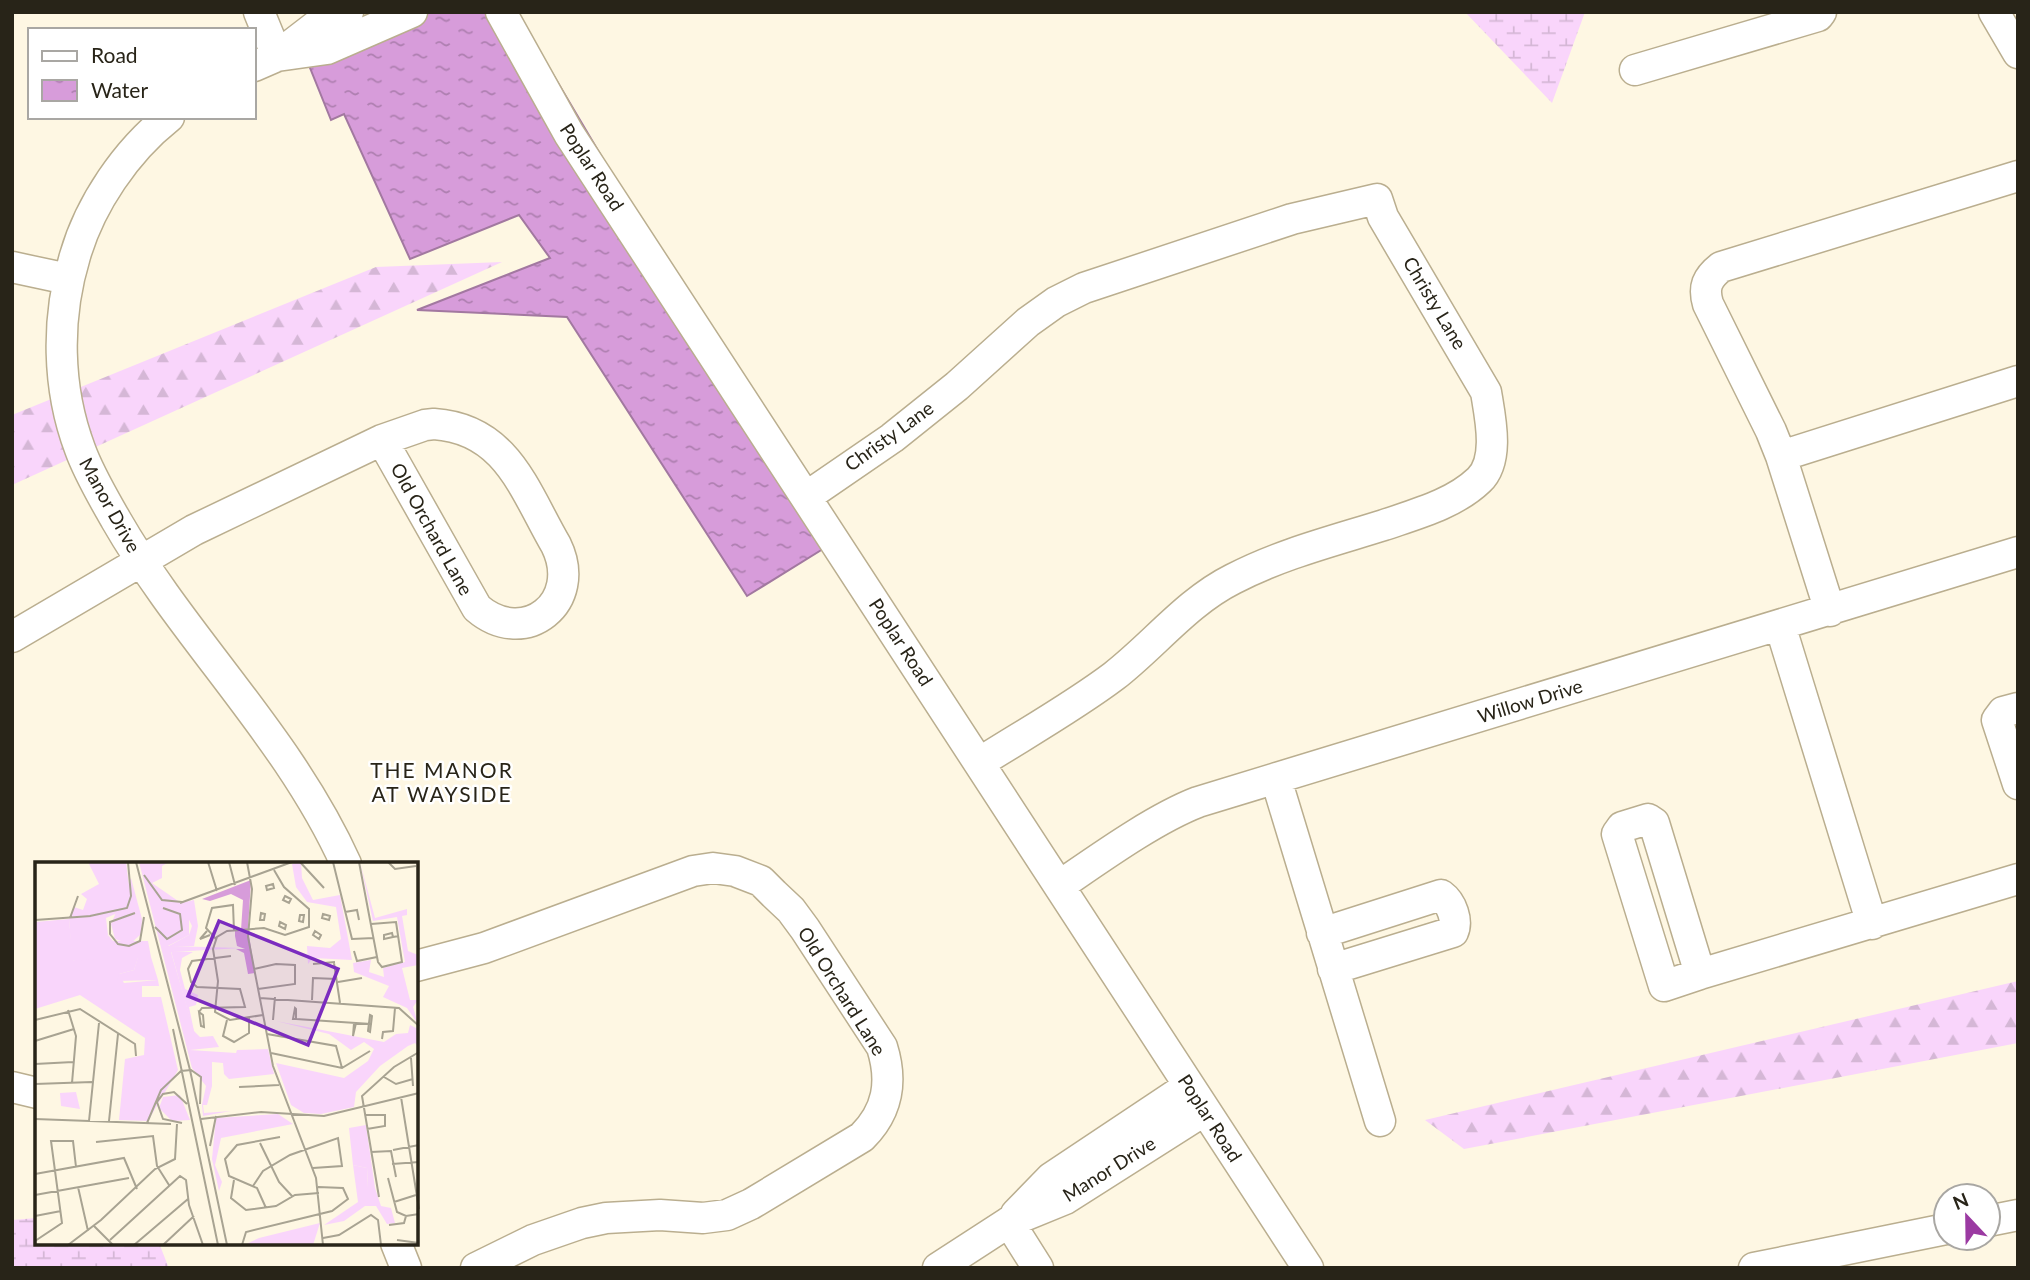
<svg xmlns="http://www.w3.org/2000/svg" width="2030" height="1280" font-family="Lato,sans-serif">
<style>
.forest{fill:url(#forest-firs)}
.wetland{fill:url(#wetland-marsh)}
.water{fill:url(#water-ripples);stroke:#a278a0;stroke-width:2}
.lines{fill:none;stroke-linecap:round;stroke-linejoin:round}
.minor-casing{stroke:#baae8f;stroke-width:33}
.minor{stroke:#fff;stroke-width:30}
.labels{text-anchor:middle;stroke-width:5;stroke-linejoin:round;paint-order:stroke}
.street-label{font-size:19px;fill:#282418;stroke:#fff}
.neighbourhood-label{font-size:21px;letter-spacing:2px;fill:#282418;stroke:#fff}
.inset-road{fill:none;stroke:#a8a392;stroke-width:2}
.view{fill:#7b2cbf;fill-opacity:0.15;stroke:#7b2cbf;stroke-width:3.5}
.inset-edge{fill:none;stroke:#282418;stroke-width:3.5}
</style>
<defs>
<pattern id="forest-firs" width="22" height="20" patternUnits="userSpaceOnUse" patternTransform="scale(1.75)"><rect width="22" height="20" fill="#f9d5fb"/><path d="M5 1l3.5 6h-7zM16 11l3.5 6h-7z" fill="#d5b7d6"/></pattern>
<pattern id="wetland-marsh" width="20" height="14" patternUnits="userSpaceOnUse" patternTransform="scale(1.75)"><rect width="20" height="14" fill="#f9d5fb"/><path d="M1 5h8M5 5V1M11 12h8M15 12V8" fill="none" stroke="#d5b7d6"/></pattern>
<pattern id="water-ripples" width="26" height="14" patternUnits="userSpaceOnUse" patternTransform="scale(1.75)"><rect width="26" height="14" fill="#d79cda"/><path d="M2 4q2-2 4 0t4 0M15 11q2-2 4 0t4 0" fill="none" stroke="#ae7fb0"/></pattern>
</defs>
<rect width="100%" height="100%" fill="#fef7e3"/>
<path class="forest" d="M502,262l-490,223v-70l364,-148z
M2018,981v62l-554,106 -39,-29z"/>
<path class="wetland" d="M1465,12h120l-33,91z
M37,1218v25h122l9,23 -156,2v-48z"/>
<path class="water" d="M378,12h138l315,532 -84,52 -180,-279 -150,-7 133,-52 -31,-43 -109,44 -66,-145 -13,6 -29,-72z"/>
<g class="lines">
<g class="minor-casing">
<path id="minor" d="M259,12l18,44
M501,12l68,122 739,1134
M1994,12l24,41
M277,56l50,-7 85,-37
M254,66l23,-10 39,-30 32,-14
M1635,70l183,-54 3,-4
M169,117c-43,34 -79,87 -94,139 -19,62 -18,132 5,193 9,25 23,48 36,71 69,120 173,217 230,344
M12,267l56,12
M434,424c73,5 90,66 122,121 28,57 -31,104 -79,63l-95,-168 43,-15z
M1781,456l237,-75
M806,497l86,-59 65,-52 71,-64 28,-20 28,-14 208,-69 85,-20 6,18 103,175c4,25 14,68 -7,88 -25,24 -63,34 -95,45 -51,16 -103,29 -151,54 -46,23 -79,66 -119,97 -41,31 -91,59 -135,87
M1830,611l-49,-155 -10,-25 -63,-127c-5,-17 -1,-26 13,-37l297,-91
M1780,625l92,299
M12,637l182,-107 188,-90
M2018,708l-15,4 -6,8 21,64
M1276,779l104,342
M1648,819l6,4 46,151 -36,12 -47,-152 5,-7z
M1059,886c41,-28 95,-67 139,-84l820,-250
M1322,933l119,-38c11,8 17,26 12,37l-120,37
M416,966l68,-18 209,-77 20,-3 22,3 26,10 13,13 17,16 14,19 77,118c11,35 6,64 -20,90l-111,67 -24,11 -24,3 -43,-3 -54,3 -24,5 -49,17 -57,28
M1700,974l318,-95
M12,1087l25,6
M1016,1214l35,-36 138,-92
M1988,1221l30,-6
M1009,1222l29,46
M396,1243l10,25
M938,1268l71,-46 56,-23 140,-89
M1754,1268l192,-39"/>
</g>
<use href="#minor" class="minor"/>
</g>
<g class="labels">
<g class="street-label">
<text transform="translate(592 167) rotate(57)" y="7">Poplar Road</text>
<text transform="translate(1435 303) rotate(59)" y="7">Christy Lane</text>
<text transform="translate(889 436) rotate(-36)" y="7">Christy Lane</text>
<text transform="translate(110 505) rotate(61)" y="7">Manor Drive</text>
<text transform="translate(432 529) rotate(61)" y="7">Old Orchard Lane</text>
<text transform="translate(901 642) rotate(57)" y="7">Poplar Road</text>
<text transform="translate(1530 701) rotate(-17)" y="7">Willow Drive</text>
<text transform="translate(842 991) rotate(58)" y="7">Old Orchard Lane</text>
<text transform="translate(1210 1118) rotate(57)" y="7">Poplar Road</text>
<text transform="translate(1109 1169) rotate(-32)" y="7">Manor Drive</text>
</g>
<g class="neighbourhood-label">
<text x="442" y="778">THE MANOR<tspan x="442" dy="24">AT WAYSIDE</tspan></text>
</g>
</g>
<g transform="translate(35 862)">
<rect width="383" height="383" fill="#fef7e3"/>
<path d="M96,16l11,41 -1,15 -11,10 -15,-5 -4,-15z" fill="#f9d5fb"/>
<path d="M104,0h30l-7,4v12l-10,5 29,20 8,13v19l-21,11 74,2 -71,4 25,86h-7l1,12 46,3 1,-3 31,-1 6,25 -45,5 -5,-5 -1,-11 -11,-1v24l-5,19h-4l1,8 27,-2 -28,5 -1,-11 4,-19 -14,-18zM325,0l15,56 32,-9v6l-5,1 6,35 10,4v10l-16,3 8,32h8l-5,7 5,17 -11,-16 -24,-11 6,-11 -35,-14 -1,-9 18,-3 -2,12 15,5 -1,-9 22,-6 -8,-45 -24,4zM34,57l4,42 26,-12 9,-14 5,6h35l3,16 -13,1 -4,12 -15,4 5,9 34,-3 1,6h-17v11h19l17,73 -30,51 -29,-1 6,-61 19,-4 1,-17 -65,-43 -45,14v-87zM241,159l108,21 12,-8 12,-1 2,-8 8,4v18l-3,-4 -7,3 -28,20 -24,26 -2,15 -33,7 -17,-1 -13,-8 -15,-42 68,15 24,-17 6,-12 -10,-7 -13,8 -22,-16zM41,230l4,17 -19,-3 -1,-13zM145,233l10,25 -18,1 -13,-13 4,-11zM318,303l14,3 1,20h7l6,18 10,2 4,15 -8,1 -11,-18h-11l-21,15 -20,4 34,-23zM285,361l-7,22h-69l15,-7z" fill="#f9d5fb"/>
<path d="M266,0l1,16 11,22 27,-5 12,65 -39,-2 -5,6 -1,-18 23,2 11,-9 -5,-32 -29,-5 -11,-15 -4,-23zM159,38l4,26 -4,20 -27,1 22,-12 3,-9 -11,-23zM136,89l22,1 -11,6 -2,12 5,19 13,6 -2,10 -7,2 5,24 6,6 13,-1 6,11 -29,3 -2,-12 7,-1zM103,95h13l7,23 -41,1 2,-7 15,-4zM243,252l15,10 -72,14 -6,27 7,17 -3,9 -7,-32 4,-41z" fill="#f9d5fb"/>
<path d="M53,0h38l4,32 -8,17 -16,7 2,17 -12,24 -24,2 -3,-42 5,-12 9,3 4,-11 -6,-5 18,-10zM331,263l9,63 -7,1 -1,-21 -14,-3 -4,-37z" fill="#f9d5fb"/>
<path d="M216,18l-3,49 7,44 -7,1 -4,-21 -8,-4h9l-8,-3 -2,-10v-5l6,-1 2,-30 -12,-6 -21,7 -8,-2z" fill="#d79cda"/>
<path class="inset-road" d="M101,0l54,208 37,175M173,0l9,29M194,0l6,23M212,0l5,27 -4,48 25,129 43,112 7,67M265,0l24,26M298,0l19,77 22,-1M324,0l19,100 4,5 20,-5 -6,-40 -25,2M353,0l7,7 21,-3M109,13l18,25 20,2M238,22l1,4 -7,2 -1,-4zM250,34l6,3 -2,4 -6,-3zM145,41l112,-41M310,50l12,-2 2,10M100,51l-25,9v12l8,10 11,2 11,-5 4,-24M226,51l4,1 -1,6h-4zM288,52l7,2 -1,4 -7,-2zM265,53h4l-1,7 -4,-1zM55,54l37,-8 4,-12 -3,-34M35,56l8,-22M0,58l56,-4M245,60l6,3 -1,4 -6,-3zM120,65l12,12 15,-9 -2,-16 -17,-6M172,69l-7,8 10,-4M280,69l6,4 -2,4 -6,-4zM358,75l-1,-4 -8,2v4l9,-2 6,-1M181,77l-10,-11 6,-20 21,-3 1,26M319,89l3,10 20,-4M299,101l6,40M278,102l22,-2M219,107l22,-5 19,1v19l-37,5M303,120l24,-4M225,136l139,10 20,18M277,138l1,-22 24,1M260,146l1,1v10h-3zM33,148l8,26 -4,47M164,150l3,-4 43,-1 -5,-18 -43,-2 -6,-5 -3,-13 4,-8 39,-5M164,150l4,3 1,12 -3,-1zM228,153l-33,5 -15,-8 3,-31 -5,-32 4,-12 10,-6 37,-3 21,7 24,-8v-18l-25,-22 -10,-17M335,153l2,1 -2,16 -2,-1zM261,157l75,5M0,158l45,-11 55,35 1,12M192,158l-4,16 11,6 15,-9v-16M238,158l2,-23M319,161l-1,13 3,-13M138,167l45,216M232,172l69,12 6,22M347,177l1,-7 10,-1 2,-23M0,179l39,-12M236,191l71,15 28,-17M376,196l2,28M0,202l38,-2M349,215l12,7 17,-5M0,222l57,-2M204,225l40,-2M366,235l18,112M330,253h20v11l-18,3M0,257l136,5M166,257l60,-7 63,4 95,-23M54,259l10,-98M74,259l9,-87M112,261l14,-33 20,-19 10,-1 10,7 -1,27M147,261l-19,-4 -6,-17 6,-8 11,-2 13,12M61,280l57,-6 4,30 12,19M225,281l19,39 13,14M175,284l6,-30M358,288l26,-5M336,290l20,-1 5,26M357,302l27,-2M0,312l89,-16 13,31M353,316l9,34 9,4 13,-2M199,318l-3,18 15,12 30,-4 19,-11 24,-2M218,324l10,-15 27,-16 48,-17 4,28 -29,2M43,325l10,44M0,333l94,-17M344,335l-17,-101 32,-29 25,-15M359,340l22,-7M231,346l-9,-20 -28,-12 -4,-17 12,-14 43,-8M0,354l26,-5M354,363l15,-2 2,-7M59,364l19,19M288,376l16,-3 32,-20 7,5 3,25M75,378l70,-64 6,4 3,25 14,40M362,378l22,3M0,379l27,-18 -11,-82h22l3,26M33,383l33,-25 54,-51 20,-10 2,-35M99,383l54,-46M128,383l31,-29M207,383l4,-13 86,-21 16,-12 -5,-11 -25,-1"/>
<path class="view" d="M184,59l119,48 -30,76 -120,-49z"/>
<rect width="383" height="383" class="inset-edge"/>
</g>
<rect width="2030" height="1280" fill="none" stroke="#282418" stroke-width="28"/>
<rect x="28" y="28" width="228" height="91" fill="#ffffff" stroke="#a9a7a3" stroke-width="2"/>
<rect x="42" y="51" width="35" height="10" fill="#ffffff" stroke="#a9a7a3" stroke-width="2"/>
<text x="91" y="63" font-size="21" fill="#282418">Road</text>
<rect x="42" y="80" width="35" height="21" fill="url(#water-ripples)" stroke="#a9a7a3" stroke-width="2"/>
<text x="91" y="98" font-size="21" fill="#282418">Water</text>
<g transform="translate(1967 1217) rotate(338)"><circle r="33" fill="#ffffff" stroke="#a9a7a3" stroke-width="2"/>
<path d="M0-5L12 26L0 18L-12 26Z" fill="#9b3aa2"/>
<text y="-10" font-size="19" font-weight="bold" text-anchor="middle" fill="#282418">N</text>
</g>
</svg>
